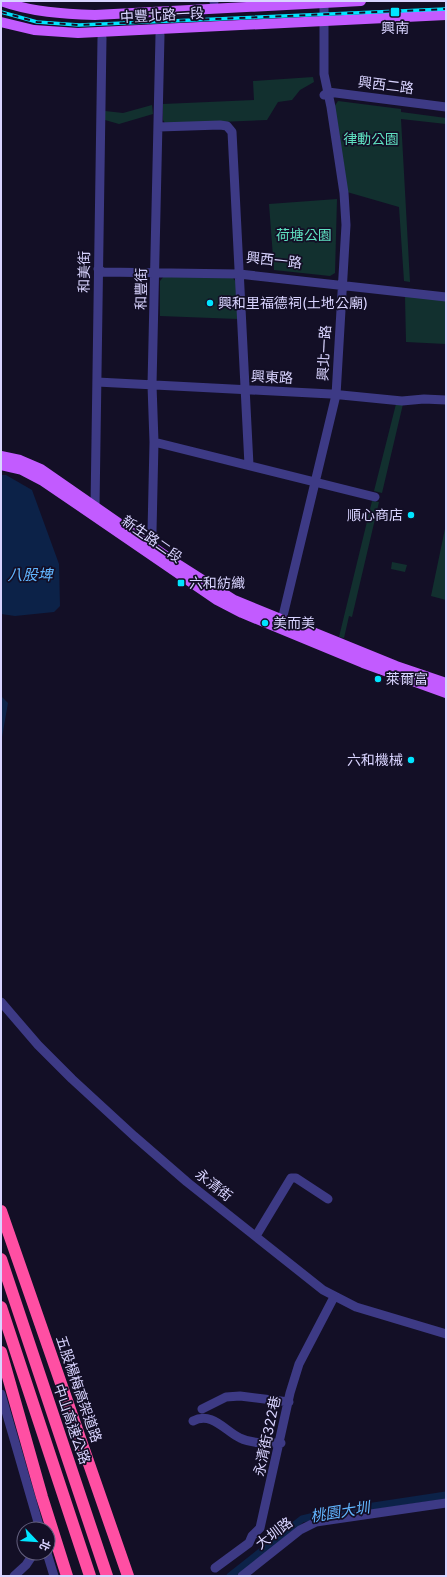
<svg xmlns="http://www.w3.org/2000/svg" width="447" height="1577" font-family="Inter,'Noto Sans TC',sans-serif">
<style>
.green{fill:#12302f}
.water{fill:#0c2248}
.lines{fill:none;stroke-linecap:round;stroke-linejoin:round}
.canal{stroke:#0c2248;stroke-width:7}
.minor{stroke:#3d3a85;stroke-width:9}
.major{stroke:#c25bff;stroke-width:10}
.highway{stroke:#ff4fa3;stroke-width:12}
.rail-casing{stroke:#00e5ff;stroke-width:3.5}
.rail{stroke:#130f26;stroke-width:2;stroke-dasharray:6;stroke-linecap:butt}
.poi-dot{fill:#00e5ff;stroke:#130f26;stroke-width:1.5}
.labels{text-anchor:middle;stroke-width:3.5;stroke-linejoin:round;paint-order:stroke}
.street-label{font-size:14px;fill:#d9d4ff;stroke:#130f26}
.poi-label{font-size:14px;fill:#d9d4ff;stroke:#130f26;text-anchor:start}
.park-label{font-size:14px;fill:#5fe0c0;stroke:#130f26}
.water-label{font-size:15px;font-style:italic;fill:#62b6ff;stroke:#130f26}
</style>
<rect width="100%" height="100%" fill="#130f26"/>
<path class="green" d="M313,77l1,5 -14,8 -8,10 -14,2 -11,18 -98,4 -4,-1 -2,-3v-16l91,-4 -1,-19z
M338,101l63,8v3l45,6v6l-45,-5 9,163 -6,-1 -5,-74 -52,-15 -13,-85z
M152,105l1,9 -34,10 -14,-4v-9l18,2z
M337,199l-2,74 -5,3 -56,-6 -5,-66z
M164,276l69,2 3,4 2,37 -78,-3v-35z
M405,296l41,4v44l-40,-2z
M396,404h7l-21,89 -8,-2z
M372,501l7,1 -27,115 -3,-1 -5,22 -5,-1z
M446,524v76l-15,-4z
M392,562l15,3 -2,7 -14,-3z"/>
<path class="water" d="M1,475h5l26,15 27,74 1,42 -6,6 -39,4 -14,-2z
M1,696l7,7 -7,40z"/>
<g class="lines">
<path class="canal" d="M230,1576l72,-57 25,-6 119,-18"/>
<path class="minor" d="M214,1v1
M324,95l4,-3 118,15
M159,127l61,-2 7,1 5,6 17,333
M98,269l5,3 136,2 207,23
M97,382l234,12 71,7 22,-2 22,1
M154,442l221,55
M95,507l7,-469
M149,544l3,-12 2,-90 -2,-57 8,-350
M278,626l4,-6 54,-225 10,-170 -2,-32 -13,-86 -7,-33v-73
M1,1002l37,43 34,34 62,57 53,46 136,108 33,17 90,27
M256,1236l35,-58h5l32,21
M1,1394l39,135
M202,1409l24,-12 14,-1 49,6
M193,1421c19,-10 32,10 47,17 12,6 28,5 41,5
M47,1553l7,23
M215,1568l34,-25 3,-7 8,-8 30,-135 9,-29 35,-67
M14,1576l12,-11 8,-12
M242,1576l58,-46 16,-8 130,-19"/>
<path class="major" d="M1,1c30,11 63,13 94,14l266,-14
M1,22l33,8 44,3 368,-18
M1,456l19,4 21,9 138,96 55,35 162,66 50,17
M1,465l21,5 21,11 174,119 25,13 121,50 83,30"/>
<path class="highway" d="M1,1211l127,365
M1,1259l106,317
M1,1307l89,269
M1,1352l41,145 25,79"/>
<g class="rail-casing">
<path id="rail" d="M1,12l36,10 42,3 367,-16"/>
</g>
<use href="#rail" class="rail"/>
</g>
<g class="poi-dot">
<rect x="390" y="7" width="10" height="10" rx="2"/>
<circle cx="210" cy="303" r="4"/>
<circle cx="411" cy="515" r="4"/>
<rect x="177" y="579" width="8" height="8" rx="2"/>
<circle cx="265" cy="623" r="4"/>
<circle cx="378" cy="679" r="4"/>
<circle cx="411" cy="760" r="4"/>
</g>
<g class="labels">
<g class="street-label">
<text transform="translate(162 15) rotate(-3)" y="5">中豐北路一段</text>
<text transform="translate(386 85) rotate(7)" y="5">興西二路</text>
<text transform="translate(274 260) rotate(6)" y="5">興西一路</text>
<text transform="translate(84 272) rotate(-89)" y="5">和美街</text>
<text transform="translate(141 289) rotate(-89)" y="5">和豐街</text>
<text transform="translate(324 353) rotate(-87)" y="5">興北一路</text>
<text transform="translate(272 377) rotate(3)" y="5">興東路</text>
<text transform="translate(152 539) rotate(35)" y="5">新生路二段</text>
<text transform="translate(214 1185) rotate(38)" y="5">永清街</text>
<text transform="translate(79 1389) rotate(71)" y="5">五股楊梅高架道路</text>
<text transform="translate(72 1424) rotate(71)" y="5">中山高速公路</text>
<text transform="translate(267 1436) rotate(-78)" y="5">永清街322巷</text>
<text transform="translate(274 1533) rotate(-37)" y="5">大圳路</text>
</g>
<g class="poi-label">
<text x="395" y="33" text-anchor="middle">興南</text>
<text x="218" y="308">興和里福德祠(土地公廟)</text>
<text x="403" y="520" text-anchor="end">順心商店</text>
<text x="189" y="588">六和紡織</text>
<text x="273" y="628">美而美</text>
<text x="386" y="684">萊爾富</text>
<text x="403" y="765" text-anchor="end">六和機械</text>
</g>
<g class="park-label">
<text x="371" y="144">律動公園</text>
<text x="304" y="240">荷塘公園</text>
</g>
<g class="water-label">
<text x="30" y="580">八股埤</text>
<text transform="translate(340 1512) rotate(-9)" y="5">桃園大圳</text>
</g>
</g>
<rect width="447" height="1577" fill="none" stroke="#d9d4ff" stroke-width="4"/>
<g transform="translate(36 1541) rotate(115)"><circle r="19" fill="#130f26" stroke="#625e7d"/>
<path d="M0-3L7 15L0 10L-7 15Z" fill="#00e5ff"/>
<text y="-6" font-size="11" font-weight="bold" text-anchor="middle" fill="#d9d4ff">北</text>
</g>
</svg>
